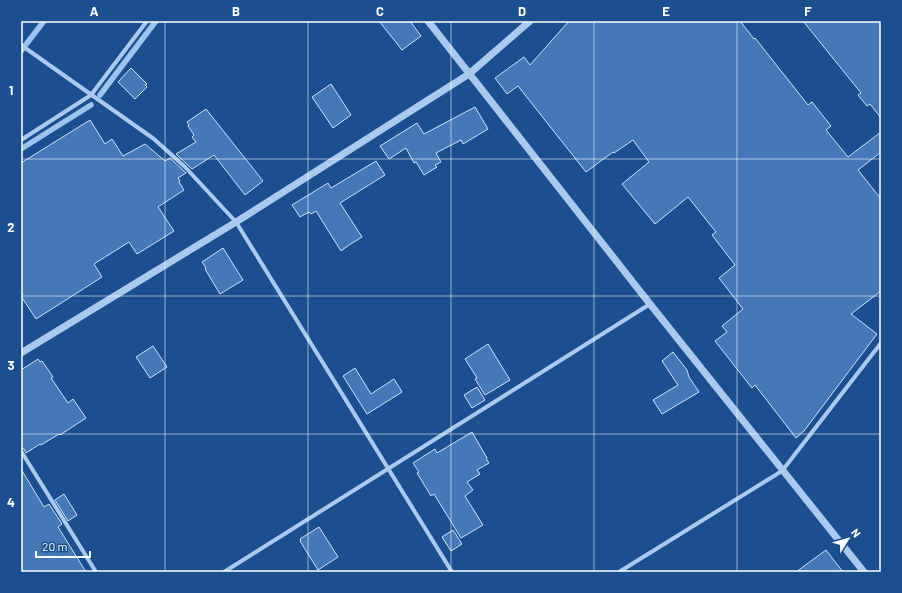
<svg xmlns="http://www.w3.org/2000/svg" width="902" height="593" font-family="Barlow,sans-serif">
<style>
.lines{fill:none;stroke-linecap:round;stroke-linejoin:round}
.stream{stroke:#9cc4f0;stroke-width:5.5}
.building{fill:#4478b7;stroke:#cfe3fa}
.minor{stroke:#a9c9ee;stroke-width:4}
.tertiary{stroke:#a9c9ee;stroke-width:7}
.grid{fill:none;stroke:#fff;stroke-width:1;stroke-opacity:0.55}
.neatline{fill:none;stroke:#fff;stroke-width:1.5}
.grid-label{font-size:13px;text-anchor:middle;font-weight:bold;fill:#fff}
</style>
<rect width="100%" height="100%" fill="#1b4f8f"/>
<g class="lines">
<path class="stream" d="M21,51l23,-30
M100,95l56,-74
M21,149l70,-44"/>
</g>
<path class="building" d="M379,21h31l11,15 -19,14z
M569,21h171l14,18 1,-1 53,67 4,-3 19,24 -5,4 22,27 33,-25v20l-23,18 23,29v92l-30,23 26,20 -73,97 -8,7 -41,-53 -3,3 -37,-47 12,-9 -5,-6 21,-17 -24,-31 16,-13 -23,-30 4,-3 -28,-35 -33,27 -33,-40 27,-22 -16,-22 -19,13 -1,-1 -27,20 -68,-86 -11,8 -12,-16 29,-21 6,8z
M803,21h78v97l-11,-14 -3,2 -9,-11 3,-2z
M131,68l16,16 -2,1 2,2 -12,12 -17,-17z
M331,84l20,31 -18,13 -21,-31z
M475,107l13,22 -25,15 -2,-4 -25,13 5,9 -6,3 2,2 -13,8 -8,-13 -2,1 -8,-15 -17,11 -9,-13 37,-23 7,11z
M206,109l57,72 -18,14 -31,-40 -22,14 -16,-15 20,-12 -4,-5 2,-2 -6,-9 1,-1 -2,-3z
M90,120l15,24 7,-5 11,17 22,-12 20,17 5,-3 16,15 -8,5 2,3 -1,1 5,8 -26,17 16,24 -37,23 -8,-12 -35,22 8,13 -66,42 -15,-23v-133z
M376,161l9,14 -45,28 22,34 -13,8 -8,6 -25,-40 -5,3 -2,-2 -9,5 -8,-12 36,-22 3,5z
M223,248l20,32 -23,14 -15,-25 1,-1 -4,-6z
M488,344l22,36 -25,15 -10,-16 2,-1 -12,-19z
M153,346l14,21 -17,11 -14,-21z
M673,352l14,18 2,7 10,15 -37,22 -9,-14 25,-15 -16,-24z
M38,359l2,3 2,-1 11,16 -2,1 17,25 5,-4 13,19 -26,17 -1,-1 -18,11 -1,-1 -14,9 -2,-4 -3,-1v-78z
M355,368l16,26 23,-15 8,13 -35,22 -24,-38z
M477,387l8,13 -13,8 -8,-13z
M472,432l15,26h-1l3,5 -12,7 3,4 -13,8 6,8 -8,6 18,29 -22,13 -27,-44 -3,2 -14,-23 2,-1 -6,-9 22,-14 2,4z
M21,469l23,38 5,-3 13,20 -4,3 28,45h-65z
M64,494l13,21 -9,6 -13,-21z
M319,527l19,30 -20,13 -18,-29h1l-1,-2z
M453,530l9,14 -11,7 -9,-14z
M826,550l17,22h-47z"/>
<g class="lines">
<path class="minor" d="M21,45l133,94 31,28 51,55 216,350
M21,140l70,-45 56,-74
M21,451l75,121
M224,572l426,-268
M619,572l163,-101 99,-128"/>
<path class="tertiary" d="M428,21l222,283 214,268
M21,353l215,-131 233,-148 61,-53"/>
</g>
<path class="grid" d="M165,21v551M308,21v551M451,21v551M594,21v551M737,21v551M21,159h860M21,296h860M21,434h860"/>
<rect width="902" height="593" fill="none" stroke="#1b4f8f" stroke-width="44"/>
<g transform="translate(848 539) rotate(53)" stroke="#1b4f8f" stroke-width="3" paint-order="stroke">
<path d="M0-3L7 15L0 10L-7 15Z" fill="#ffffff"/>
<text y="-6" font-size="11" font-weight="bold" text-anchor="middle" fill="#ffffff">N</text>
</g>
<path d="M36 551v6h54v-6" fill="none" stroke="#ffffff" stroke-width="2"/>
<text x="42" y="551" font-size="12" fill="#ffffff" stroke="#1b4f8f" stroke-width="3" paint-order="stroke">20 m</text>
<rect x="22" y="22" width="858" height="549" class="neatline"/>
<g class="grid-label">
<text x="94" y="16">A</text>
<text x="236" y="16">B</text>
<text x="380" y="16">C</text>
<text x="522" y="16">D</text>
<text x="666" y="16">E</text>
<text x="808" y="16">F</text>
<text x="11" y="95">1</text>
<text x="11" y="232">2</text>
<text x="11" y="370">3</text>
<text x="11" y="507">4</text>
</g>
</svg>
